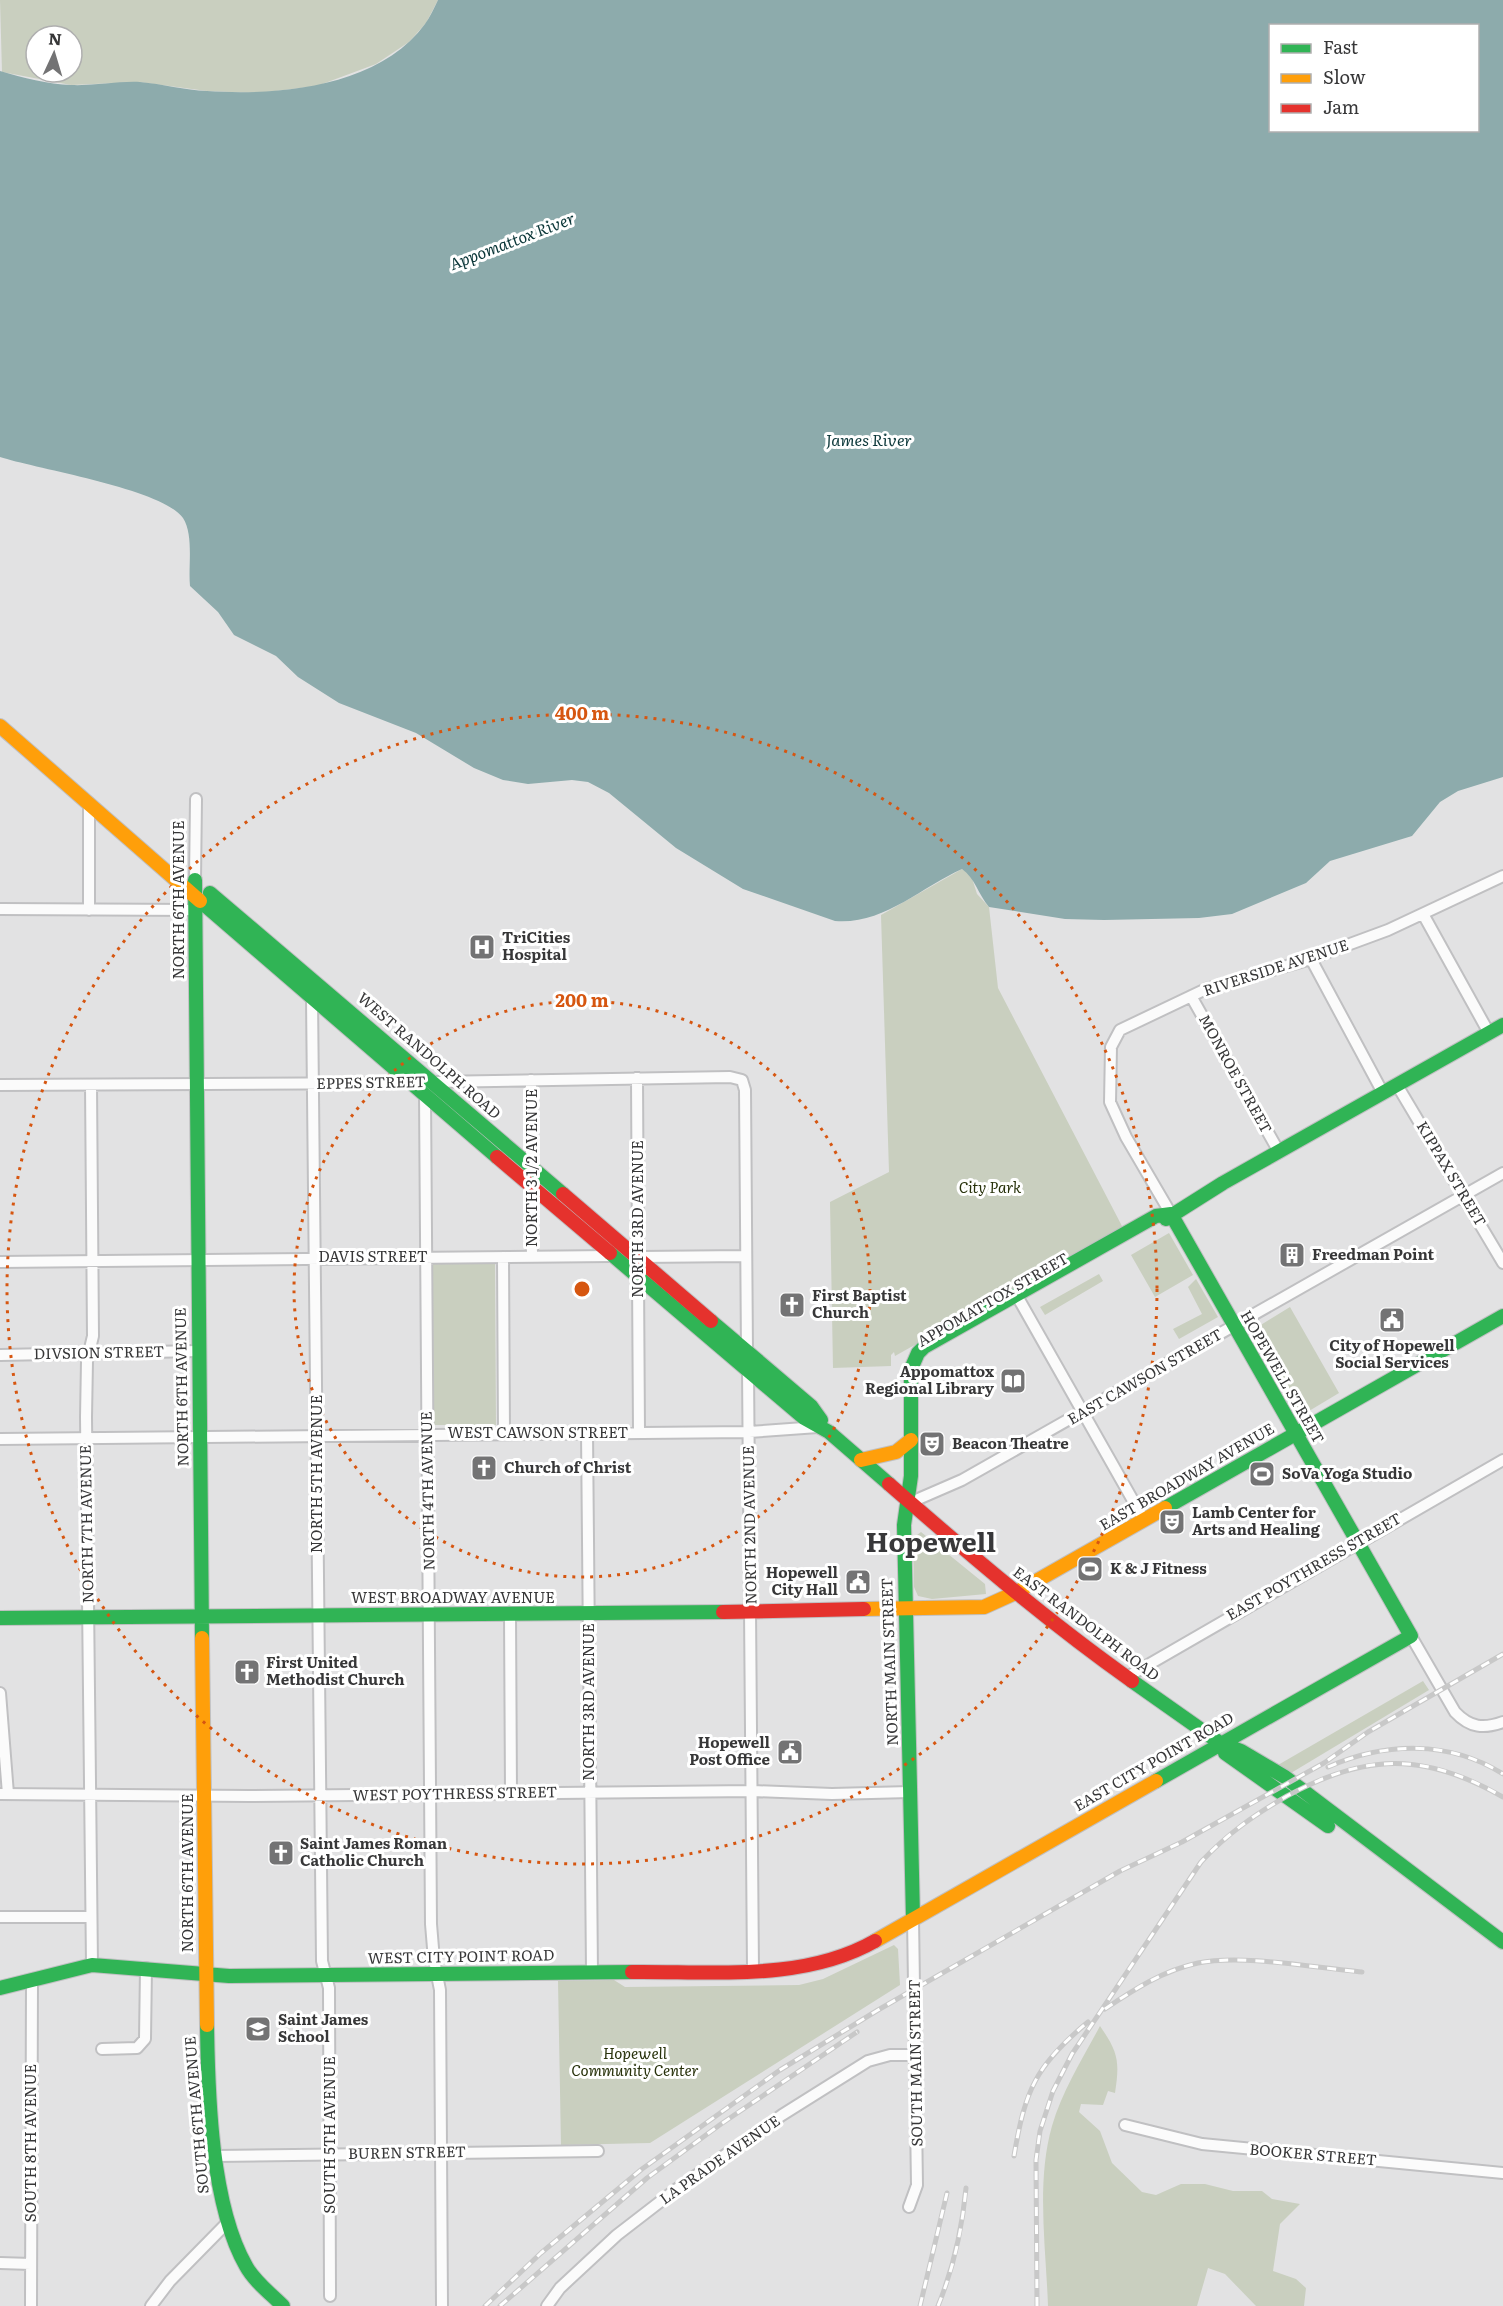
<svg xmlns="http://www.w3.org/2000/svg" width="1503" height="2306" font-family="Literata,serif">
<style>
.green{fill:#c9cfbf;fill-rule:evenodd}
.water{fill:#8dabac;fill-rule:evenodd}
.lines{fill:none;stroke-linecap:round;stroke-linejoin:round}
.street-casing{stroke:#c0c0c2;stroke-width:14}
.fast-casing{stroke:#c0c0c2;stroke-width:16}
.slow-casing{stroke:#c0c0c2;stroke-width:16}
.jam-casing{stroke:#c0c0c2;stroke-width:16}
.street{stroke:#fbfbfb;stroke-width:10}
.fast{stroke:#30b455;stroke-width:14}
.slow{stroke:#ff9f0a;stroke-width:14}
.jam{stroke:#e5322d;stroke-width:14}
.rail-casing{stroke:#c8c8c8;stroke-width:5}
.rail{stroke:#fff;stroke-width:3;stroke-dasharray:9;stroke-linecap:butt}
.ring{fill:none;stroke:#d65610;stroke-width:3;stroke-dasharray:3 6}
.labels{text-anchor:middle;stroke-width:6;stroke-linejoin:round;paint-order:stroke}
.street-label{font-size:15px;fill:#373738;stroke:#fff}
.poi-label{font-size:15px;font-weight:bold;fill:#373738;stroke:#fff;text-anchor:start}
.park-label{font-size:15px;font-style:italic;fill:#27310a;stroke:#fff}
.water-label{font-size:16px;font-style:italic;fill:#0a3638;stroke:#fff}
.town-label{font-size:27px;font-weight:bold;fill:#38383a;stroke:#fff}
.centre{fill:#d65610;stroke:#fff;stroke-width:3}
.ring-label{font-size:18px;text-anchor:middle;font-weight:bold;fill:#d65610;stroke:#fff;stroke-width:6;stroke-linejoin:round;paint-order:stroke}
</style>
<rect width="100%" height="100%" fill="#e2e2e3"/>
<path class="green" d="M0,0h438l-12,23 -17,19 -33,22 -59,22 -58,7 -52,-2 -68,-9 -68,3 -69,-13zM36,36h36v36h-36z
M962,869l9,6 6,19 12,13 9,81 125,240 -228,128 -1,-4 -3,3v11l-58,2 -3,-166 59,-30 -8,-257z
M1169,1233l24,42 -38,22 -24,-42z
M433,1261h62l1,164h-63z
M1099,1274l4,7 -58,34 -5,-8z
M1196,1279l22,38 -39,22 -6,-10 29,-15 -14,-27z
M1290,1307l49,86 -40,24 -48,-86z
M921,1532l64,52 1,10 -54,5 -14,-3 -4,-9 -1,-49z
M1423,1681l6,9 -138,83 -13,-8z
M894,1945l4,4 2,36 -250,158 -89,2 -3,-164 56,-1 11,7 174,-2 24,-6z
M1100,2026c18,26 20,35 15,67l-7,-2 -5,14 -22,-1 -2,8 21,19 12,32 30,29 14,3 25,-11h24l28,7h29l10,8 28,5 -20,20 -7,47 23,8 10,9 -2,18h-48l-31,-32 -17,-6 -11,38h-149c-2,-58 -12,-124 4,-180 10,-35 31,-68 48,-100z"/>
<path class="water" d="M438,0h1065v777l-45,14 -18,11 -28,34 -82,25 -24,22 -74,31 -33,4 -95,2 -39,-1 -76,-12c-11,-13 -14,-29 -27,-38 -42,19 -79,56 -127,52l-92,-32 -67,-41 -67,-55 -21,-11 -16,-2 -44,4 -25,-4 -29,-12 -58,-35 -77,-30 -41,-26 -22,-21 -42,-21 -16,-23 -28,-26c-2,-19 4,-51 -7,-68 -20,-29 -146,-49 -183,-61v-386c23,7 48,13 71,14 23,1 46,-4 69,-3 22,2 45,8 67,9 72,5 172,-4 218,-67 5,-7 9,-16 13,-24zM1270,26h208v104h-208z"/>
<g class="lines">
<g class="street-casing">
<path id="street" d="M195,880l1,-81
M0,909l195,1
M89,910v-107
M1423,914l66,119
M1311,959l72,134
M1191,996l88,156
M312,999l10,962 7,27 1,308
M637,1078l1,180
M531,1080v87
M432,1082l298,-5 12,3 3,10 2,261
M0,1085l408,-2
M91,1085l2,251 -6,25 -1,56 6,548
M1397,1085l106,178
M425,1095l6,829 3,36 6,30 2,316
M531,1186l1,70
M1171,1214l-45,-77 -16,-35 1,-55 9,-17 86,-41 98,-28 84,-31 115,-54
M503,1257l1,176
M639,1257l107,-1
M0,1262l612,-6
M638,1277l1,155
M1017,1296l127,224
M0,1355l198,-4
M748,1370l5,600
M587,1432l5,540
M0,1439l749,-7 69,-5
M909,1503l53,-23 541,-307
M510,1615l1,178
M1411,1636l44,76c15,16 29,17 48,10
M1127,1677l376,-217
M0,1693l8,101
M0,1794l249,2 504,-5 79,3 78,-2
M0,1917h91
M102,2049l35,-1 8,-9 1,-71
M1125,2125l77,19 301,29
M216,2156l382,-5
M909,2207l8,-22 -4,-267
M0,2263l31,1
M31,2306l1,-326
M151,2306l19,-25 56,-57
M547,2306l13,-18 57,-53 57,-44 108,-76 86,-54 22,-6h27"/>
</g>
<g class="fast-casing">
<path id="fast" d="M195,880l7,758
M210,893l353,301
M200,901l297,256
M1166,1219l57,-36 280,-158
M610,1253l194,165 25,14 60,52
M711,1321l100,85 10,14
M1165,1508l338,-192
M0,1618l723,-6
M1132,1681l88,62 21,8 44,26 218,165
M1225,1753l103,73
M1156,1781l255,-145 -240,-422
M913,1918l-9,-393 7,-49v-107l7,-16 6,-6 232,-131 15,-2
M0,1988l92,-23 137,11 403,-4
M207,2025c1,70 4,180 39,241 8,15 25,28 37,40"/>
</g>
<g class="slow-casing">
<path id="slow" d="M0,726l200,175
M861,1460l35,-8 15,-12
M864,1609l120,-2 31,-14 150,-85
M202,1638l5,387
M875,1941l281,-160"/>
</g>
<g class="jam-casing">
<path id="jam" d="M497,1157l113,96
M563,1194l148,127
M889,1484c79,69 157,136 243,197
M723,1612l141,-3
M632,1972c80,-1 171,10 243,-31"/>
</g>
<use href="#street" class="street"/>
<use href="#fast" class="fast"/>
<use href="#slow" class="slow"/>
<use href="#jam" class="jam"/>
<g class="rail-casing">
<path id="rail" d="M1328,1767c57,-25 121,-27 175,7
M1105,2009c28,-19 59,-39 93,-46 44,-9 118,5 164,9
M1014,2156c11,-66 22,-91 74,-134
M485,2306l56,-53 101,-84 138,-99 98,-60 242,-139 62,-29 142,-79 44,-31 135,-78
M500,2306l147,-128 74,-54 136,-92
M920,2306l27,-113
M938,2306c16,-39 24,-76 28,-118
M1037,2306l-1,-146 4,-29 13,-40 19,-37 129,-192c26,-28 53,-47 86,-66 79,-43 137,-44 216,1"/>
</g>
<use href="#rail" class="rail"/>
</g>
<g class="ring">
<circle cx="582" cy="1289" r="288"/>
<circle cx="582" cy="1289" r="575"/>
</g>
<defs>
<g id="hospital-square" transform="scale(1.35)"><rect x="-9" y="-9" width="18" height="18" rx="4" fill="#737374" stroke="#fff"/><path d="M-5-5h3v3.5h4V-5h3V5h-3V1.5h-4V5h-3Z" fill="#fff"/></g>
<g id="building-square" transform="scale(1.35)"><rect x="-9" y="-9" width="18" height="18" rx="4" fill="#737374" stroke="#fff"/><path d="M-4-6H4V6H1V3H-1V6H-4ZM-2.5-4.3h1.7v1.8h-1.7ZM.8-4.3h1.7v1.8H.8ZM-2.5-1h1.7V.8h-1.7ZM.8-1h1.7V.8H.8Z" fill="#fff"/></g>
<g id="church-square" transform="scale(1.35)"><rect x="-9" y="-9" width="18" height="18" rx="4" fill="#737374" stroke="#fff"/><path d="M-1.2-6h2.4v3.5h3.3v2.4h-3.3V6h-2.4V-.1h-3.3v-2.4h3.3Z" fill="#fff"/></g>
<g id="civic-square" transform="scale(1.35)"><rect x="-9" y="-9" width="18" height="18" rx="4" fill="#737374" stroke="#fff"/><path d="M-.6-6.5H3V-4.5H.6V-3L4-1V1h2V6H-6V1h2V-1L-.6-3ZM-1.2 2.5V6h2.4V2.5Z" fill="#fff"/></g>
<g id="library-square" transform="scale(1.35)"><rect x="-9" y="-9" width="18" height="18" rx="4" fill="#737374" stroke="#fff"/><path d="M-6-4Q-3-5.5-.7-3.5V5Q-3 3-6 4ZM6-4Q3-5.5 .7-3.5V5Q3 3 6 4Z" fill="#fff"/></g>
<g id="theatre-square" transform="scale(1.35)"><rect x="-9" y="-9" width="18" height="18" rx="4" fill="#737374" stroke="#fff"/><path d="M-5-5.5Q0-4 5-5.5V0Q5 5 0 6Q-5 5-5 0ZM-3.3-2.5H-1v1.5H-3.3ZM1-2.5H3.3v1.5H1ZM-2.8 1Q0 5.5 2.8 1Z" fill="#fff"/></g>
<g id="stadium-square" transform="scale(1.35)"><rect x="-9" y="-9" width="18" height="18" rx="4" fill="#737374" stroke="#fff"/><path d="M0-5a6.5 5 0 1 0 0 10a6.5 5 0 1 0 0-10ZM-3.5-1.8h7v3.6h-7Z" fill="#fff"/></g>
<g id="school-square" transform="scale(1.35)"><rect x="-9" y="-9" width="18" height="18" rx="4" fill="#737374" stroke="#fff"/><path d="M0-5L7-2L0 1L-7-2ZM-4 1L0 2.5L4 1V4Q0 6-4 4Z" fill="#fff"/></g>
</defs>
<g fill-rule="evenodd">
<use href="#hospital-square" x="482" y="947"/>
<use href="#building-square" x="1292" y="1255"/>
<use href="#church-square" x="792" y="1305"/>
<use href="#civic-square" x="1392" y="1320"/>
<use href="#library-square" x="1013" y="1381"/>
<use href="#theatre-square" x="932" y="1444"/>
<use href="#church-square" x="484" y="1468"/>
<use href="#stadium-square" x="1262" y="1474"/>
<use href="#theatre-square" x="1172" y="1522"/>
<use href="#stadium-square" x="1090" y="1569"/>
<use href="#civic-square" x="858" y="1582"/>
<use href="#church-square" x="247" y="1672"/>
<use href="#civic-square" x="790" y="1752"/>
<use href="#church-square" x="281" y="1853"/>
<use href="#school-square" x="258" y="2029"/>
</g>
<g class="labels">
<g class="street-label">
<text transform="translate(179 900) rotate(-90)" y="5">NORTH 6TH AVENUE</text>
<text transform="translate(1276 968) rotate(-18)" y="5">RIVERSIDE AVENUE</text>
<text transform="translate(429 1056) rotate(41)" y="5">WEST RANDOLPH ROAD</text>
<text transform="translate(1235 1074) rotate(61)" y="5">MONROE STREET</text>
<text transform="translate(371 1083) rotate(-1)" y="5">EPPES STREET</text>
<text transform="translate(532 1168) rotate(-90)" y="5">NORTH 3 1/2 AVENUE</text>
<text transform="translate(1451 1174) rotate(59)" y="5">KIPPAX STREET</text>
<text transform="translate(638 1219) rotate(-90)" y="5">NORTH 3RD AVENUE</text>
<text x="373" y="1262">DAVIS STREET</text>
<text transform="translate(993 1300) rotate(-30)" y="5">APPOMATTOX STREET</text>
<text transform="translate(99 1353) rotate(-1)" y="5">DIVSION STREET</text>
<text transform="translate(1145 1377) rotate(-30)" y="5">EAST CAWSON STREET</text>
<text transform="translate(1282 1377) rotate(60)" y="5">HOPEWELL STREET</text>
<text transform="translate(182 1387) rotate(-91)" y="5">NORTH 6TH AVENUE</text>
<text x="538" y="1438">WEST CAWSON STREET</text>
<text transform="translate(317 1474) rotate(-90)" y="5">NORTH 5TH AVENUE</text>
<text transform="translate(1187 1477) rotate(-30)" y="5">EAST BROADWAY AVENUE</text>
<text transform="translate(428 1491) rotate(-91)" y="5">NORTH 4TH AVENUE</text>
<text transform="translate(87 1524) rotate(-91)" y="5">NORTH 7TH AVENUE</text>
<text transform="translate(750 1525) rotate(-91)" y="5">NORTH 2ND AVENUE</text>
<text transform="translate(1314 1567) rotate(-30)" y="5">EAST POYTHRESS STREET</text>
<text x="453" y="1603">WEST BROADWAY AVENUE</text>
<text transform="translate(1086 1624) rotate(37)" y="5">EAST RANDOLPH ROAD</text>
<text transform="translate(890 1662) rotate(-92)" y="5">NORTH MAIN STREET</text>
<text transform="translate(589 1702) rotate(-90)" y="5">NORTH 3RD AVENUE</text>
<text transform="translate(1154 1762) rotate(-30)" y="5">EAST CITY POINT ROAD</text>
<text transform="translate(455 1794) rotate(-1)" y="5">WEST POYTHRESS STREET</text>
<text transform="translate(188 1873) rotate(-90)" y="5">NORTH 6TH AVENUE</text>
<text transform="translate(461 1957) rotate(-1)" y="5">WEST CITY POINT ROAD</text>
<text transform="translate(916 2063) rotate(-91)" y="5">SOUTH MAIN STREET</text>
<text transform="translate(197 2115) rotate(-95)" y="5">SOUTH 6TH AVENUE</text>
<text transform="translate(330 2135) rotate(-90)" y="5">SOUTH 5TH AVENUE</text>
<text transform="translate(31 2143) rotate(-90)" y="5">SOUTH 8TH AVENUE</text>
<text transform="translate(407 2153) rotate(-1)" y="5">BUREN STREET</text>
<text transform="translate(1313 2155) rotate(5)" y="5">BOOKER STREET</text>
<text transform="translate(720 2160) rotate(-35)" y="5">LA PRADE AVENUE</text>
</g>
<g class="poi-label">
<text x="502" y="943">TriCities<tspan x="502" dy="17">Hospital</tspan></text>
<text x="1312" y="1260">Freedman Point</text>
<text x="812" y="1301">First Baptist<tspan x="812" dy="17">Church</tspan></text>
<text x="1392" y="1351" text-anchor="middle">City of Hopewell<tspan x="1392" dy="17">Social Services</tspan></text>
<text x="994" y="1377" text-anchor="end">Appomattox<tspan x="994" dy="17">Regional Library</tspan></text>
<text x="952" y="1449">Beacon Theatre</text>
<text x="504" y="1473">Church of Christ</text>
<text x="1282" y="1479">SoVa Yoga Studio</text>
<text x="1192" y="1518">Lamb Center for<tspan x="1192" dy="17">Arts and Healing</tspan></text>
<text x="1110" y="1574">K &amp; J Fitness</text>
<text x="838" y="1578" text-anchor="end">Hopewell<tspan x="838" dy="17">City Hall</tspan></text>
<text x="266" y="1668">First United<tspan x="266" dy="17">Methodist Church</tspan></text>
<text x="770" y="1748" text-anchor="end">Hopewell<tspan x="770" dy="17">Post Office</tspan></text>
<text x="300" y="1849">Saint James Roman<tspan x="300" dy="17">Catholic Church</tspan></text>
<text x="278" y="2025">Saint James<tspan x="278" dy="17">School</tspan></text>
</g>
<g class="park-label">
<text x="990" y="1193">City Park</text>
<text x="635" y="2059">Hopewell<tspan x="635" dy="17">Community Center</tspan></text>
</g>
<g class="water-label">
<text transform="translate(512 241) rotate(-21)" y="6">Appomattox River</text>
<text x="869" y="446">James River</text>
</g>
<g class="town-label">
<text x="931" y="1552">Hopewell</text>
</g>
</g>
<circle cx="582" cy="1289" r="9" class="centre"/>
<g class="ring-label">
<text x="582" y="720">400 m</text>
<text x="582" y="1007">200 m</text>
</g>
<rect x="1269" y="24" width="210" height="108" fill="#ffffff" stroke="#afafaf" stroke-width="1.5"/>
<rect x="1281" y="44" width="30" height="9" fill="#30b455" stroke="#afafaf" stroke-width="1.5"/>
<text x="1323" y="54" font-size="18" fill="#373738">Fast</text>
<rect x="1281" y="74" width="30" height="9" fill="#ff9f0a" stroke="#afafaf" stroke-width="1.5"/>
<text x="1323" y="84" font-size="18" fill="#373738">Slow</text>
<rect x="1281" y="104" width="30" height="9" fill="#e5322d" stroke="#afafaf" stroke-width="1.5"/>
<text x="1323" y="114" font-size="18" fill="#373738">Jam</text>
<g transform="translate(54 54) rotate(4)"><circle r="28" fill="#ffffff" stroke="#afafaf" stroke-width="1.5"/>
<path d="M0-4.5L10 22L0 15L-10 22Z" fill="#737374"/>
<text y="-9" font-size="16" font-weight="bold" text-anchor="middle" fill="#373738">N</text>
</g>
</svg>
